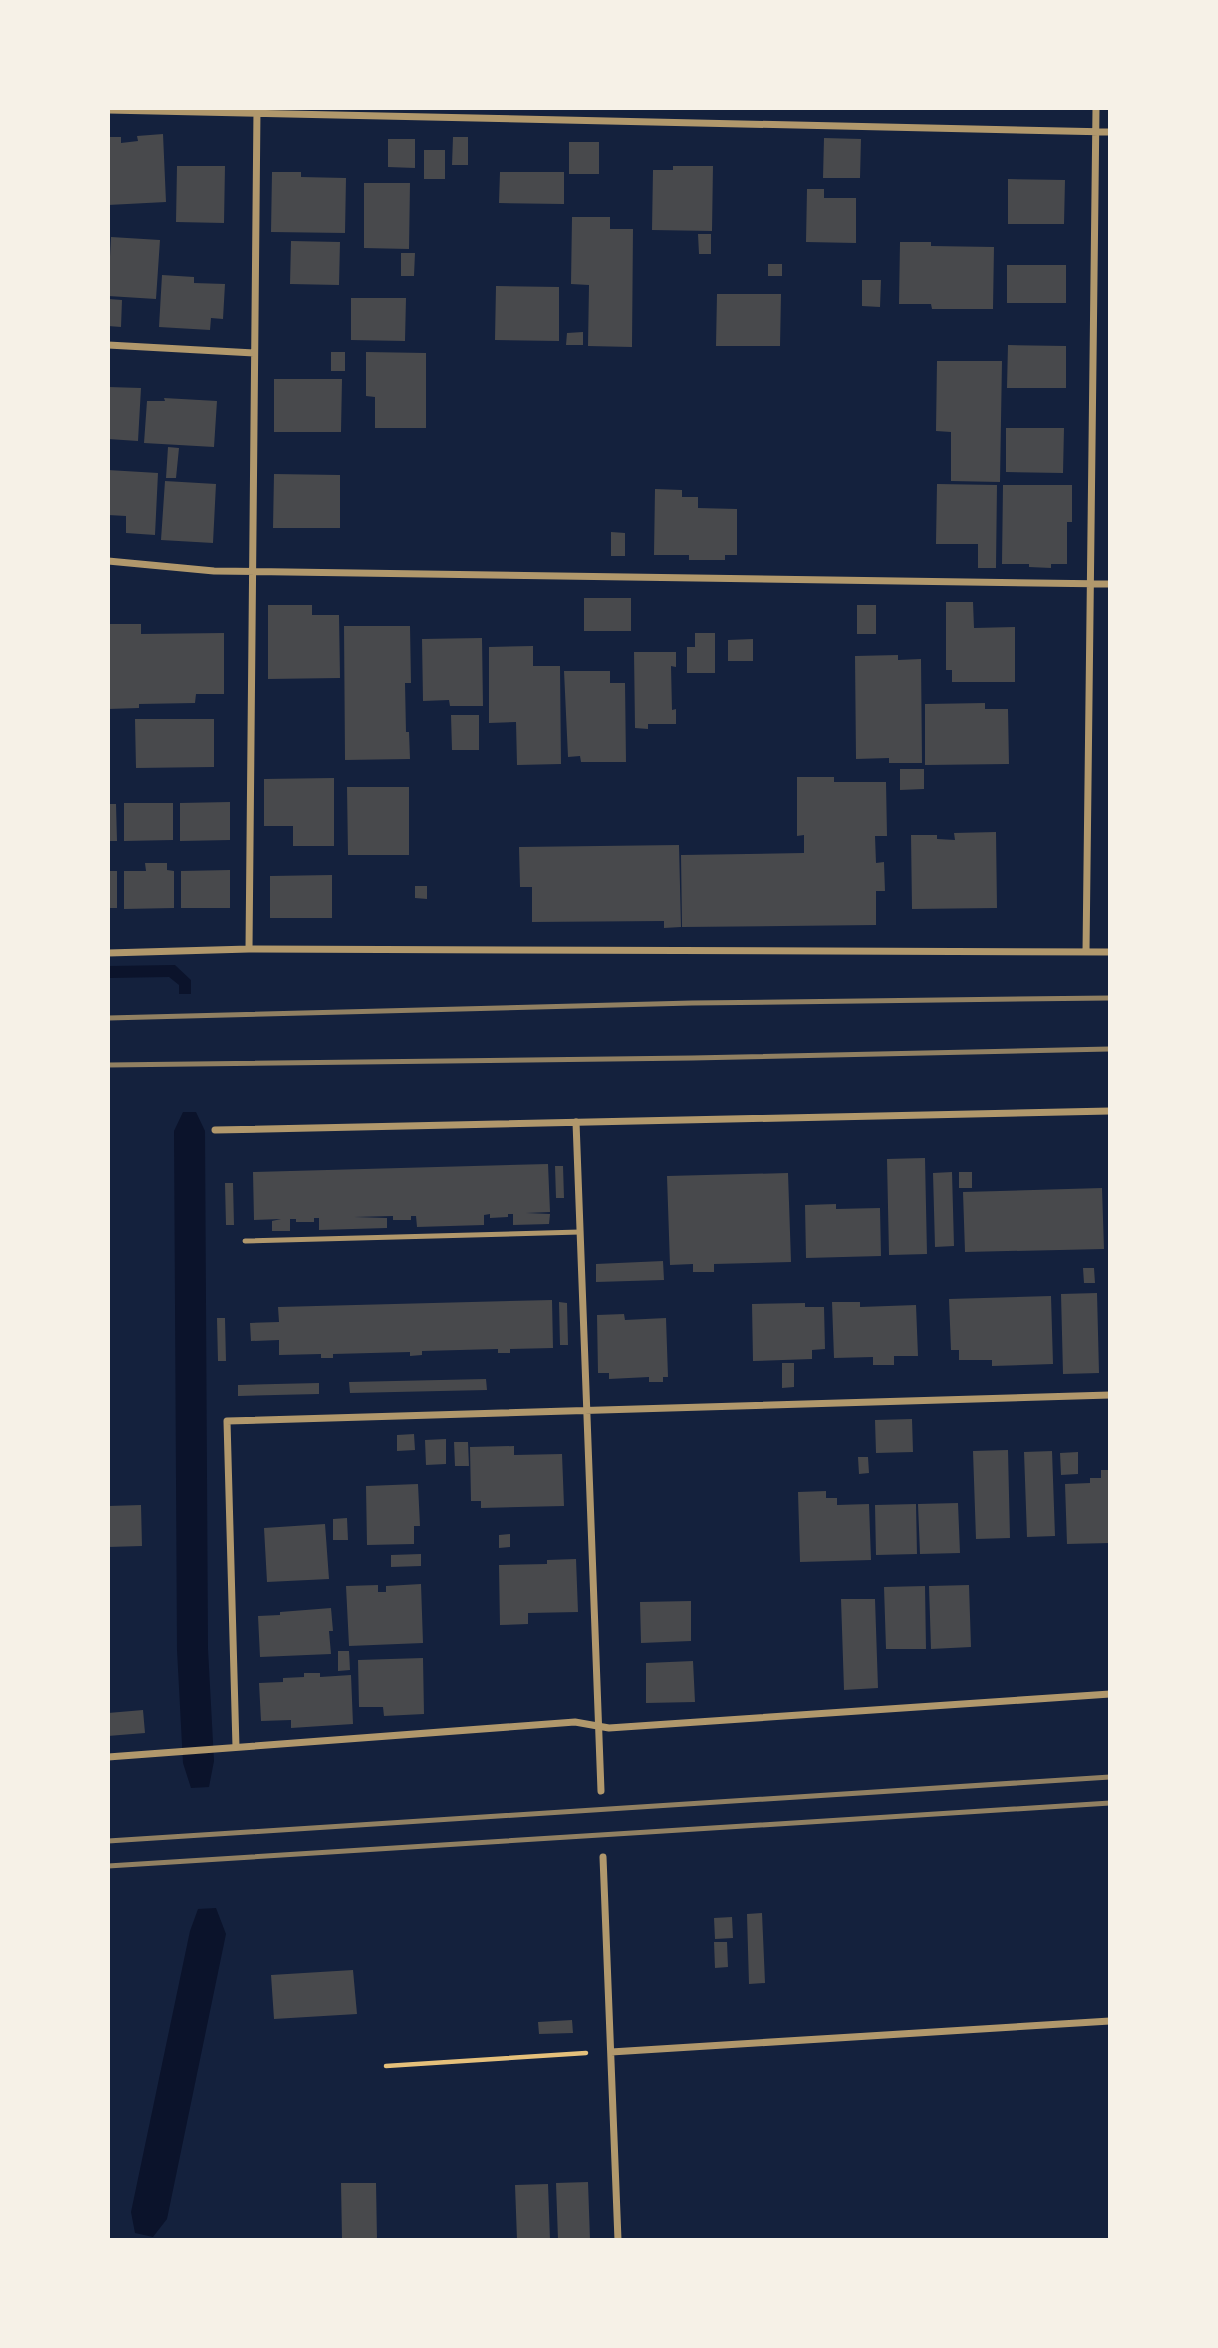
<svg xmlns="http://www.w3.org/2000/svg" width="1218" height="2348" font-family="Rubik,sans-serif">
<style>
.water{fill:#0b132b}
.building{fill:#48494c}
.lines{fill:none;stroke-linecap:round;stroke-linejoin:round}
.path{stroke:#e5c07b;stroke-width:4.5}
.service{stroke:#b1986c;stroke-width:5}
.minor{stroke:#b1986c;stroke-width:7}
.rail{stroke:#918062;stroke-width:5}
</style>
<rect width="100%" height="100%" fill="#14213d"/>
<path class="water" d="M175,965l16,15v14h-12v-9l-10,-8 -60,1v-12z
M183,1112h13l9,19 3,518 6,112 -5,26 -18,1 -8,-25 -6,-113 -3,-519z
M216,1908l10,26 -59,285 -14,18 -18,-4 -4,-21 59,-281 8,-22z"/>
<path class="building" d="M163,134l3,68 -58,3v-68h13v6l17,-2 -1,-5z
M453,137h15v28h-16z
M824,138l37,1 -1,39h-37z
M388,139h27v29l-27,-1z
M569,142h30v32h-30z
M424,150h21v29h-21z
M177,166h48l-1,57 -48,-1z
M673,166h40l-1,65 -60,-1 1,-60h20z
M272,172h29v5l45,1 -1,55 -74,-1z
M500,172h64v32l-65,-1z
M1008,179l57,1 -1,44h-56z
M364,183h46l-1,66 -45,-1z
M807,189h17v9h32v45l-50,-1z
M572,217h38v12h23l-1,118 -44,-1 1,-61 -18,-1z
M698,234h13v20h-12z
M111,237l49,3 -4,59 -48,-3z
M291,241l49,1 -1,43 -49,-1z
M900,242h31v4l63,1 -1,62h-61l-1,-5h-32z
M401,253h14l-1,23h-13z
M768,264h14v12h-14z
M1007,265h59v38h-59z
M162,275l32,2v6l31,1 -2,35 -12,-1 -1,12 -51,-3z
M862,280h19l-1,27 -18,-1z
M496,286l63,1v54l-64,-1z
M717,294h64l-1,52h-64z
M351,298h55l-1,43 -54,-1z
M108,299l14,1 -1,27 -13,-1z
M583,332v13h-17l1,-12z
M1008,345l58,1v42h-59z
M331,352h14v19h-14z
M366,352l60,1v75h-51v-31l-9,-1z
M937,361h65l-2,121 -49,-1v-49l-15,-1z
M274,379h68l-1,53h-67z
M108,387l33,1 -3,53 -30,-2z
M164,398l53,3 -3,46 -70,-4 3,-42h18z
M1006,428h58l-1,45 -57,-1z
M168,447l11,1 -3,30h-10z
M108,470l50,3 -3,62 -29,-2v-17l-18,-1z
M274,474l66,1v53h-67z
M165,481l51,3 -3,59 -52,-3z
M937,484l60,1 -1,83h-18v-24h-42z
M1003,485h69v37h-5v42h-16v4l-22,-1v-3h-27z
M655,489l27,1v7h16v11l39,1v46h-12v5h-36v-5h-35z
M611,532l14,1v23h-14z
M584,598h47v33h-47z
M946,602h27l1,26 41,-1v55h-63v-12h-6z
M268,605h44v10h27l1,63 -72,1z
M857,605h19v29h-19z
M108,624h33v10l83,-1v61h-28l-1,9 -56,1v4l-31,1z
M344,626h66l1,57h-6l1,49h3l1,27 -65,1z
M695,633h20v40h-28v-26h8z
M482,638l1,68h-33l-1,-6 -26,1 -1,-62z
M753,639v22h-25v-21z
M533,646v20h27l1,98 -44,1 -1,-43 -27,1v-76z
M634,652h42v15l-5,-1 1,44 4,-1v15h-28v5l-13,-1z
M898,655v5l23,-1 1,104h-33v-5l-33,1 -1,-103z
M564,671h46v12h15l1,79h-45l-1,-6 -12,1z
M985,703v6h23l1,55 -84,1v-61z
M451,715h28v35h-27z
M135,719h79v48l-78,1z
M900,769h24v20l-24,1z
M797,777h37v5h52l1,54h-12l1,27 8,-1 1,29h-9v34l-194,2 -1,-72 123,-2v-18l-7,1z
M334,778v68h-41v-20h-29v-47z
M347,787h62v68h-61z
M230,802v38l-50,1v-38z
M124,803h49v37l-49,1z
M108,804h8l1,37h-9z
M996,832l1,76 -85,1 -1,-74h26v4l18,1 -1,-7z
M679,845l2,82 -17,1v-7l-132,1v-35h-12l-1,-40z
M145,863h22v7l7,1v37l-50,1v-38h22z
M230,870v38h-49v-37z
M108,871h9v37h-9z
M332,875v43h-62v-42z
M415,886h12v13l-12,-1z
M925,1158l2,96 -38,1 -2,-96z
M548,1164l2,48 -24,1 24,1 -1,10 -36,1v-11h-5v3l-18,1v-4l-6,1v10l-67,2 -1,-11h-5v4h-18v-4l-39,1 33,1v10l-68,2v-12h-5v4h-18v-3h-6v12h-18v-10l9,-2 -27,1 -1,-48z
M555,1166h8l1,32h-8z
M952,1172l2,74 -19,1 -2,-74z
M959,1172h13v16h-13z
M788,1173l3,89 -77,2v8h-21v-8l-23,1 -3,-89z
M225,1183h8l1,42h-8z
M1102,1188l2,61 -139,3 -2,-60z
M836,1204v5l44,-1 1,48 -75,2 -1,-53z
M663,1261l1,19 -68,2v-18z
M1083,1268h11l1,15h-11z
M1097,1293l2,80 -36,1 -2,-80z
M1051,1296l2,68 -61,2v-6h-33v-10h-8l-2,-51z
M552,1300l1,48 -43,1v4h-12v-4l-76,2v4l-12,1v-4l-77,2v4h-12v-4l-42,1v-15l-28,1 -1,-18 29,-1 -1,-15z
M559,1302l8,1 1,42h-8z
M832,1302h28v5l56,-2 2,51h-24v9h-21v-8l-39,1z
M805,1303v4h19l1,42 -13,1v9l-59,2 -1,-57z
M624,1314l1,6 41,-2 2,59h-5v5h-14v-5l-40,2v-6h-11l-1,-58z
M217,1318h8l1,43h-8z
M782,1363h12v24l-12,1z
M486,1379l1,11 -137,3 -1,-11z
M319,1383v11l-81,2v-11z
M912,1419l1,33 -37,1 -1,-33z
M414,1434l1,16 -18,1v-16z
M446,1439v25l-20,1 -1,-25z
M454,1442h14l1,24h-14z
M514,1446v9l48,-1 2,52 -83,2v-7h-10l-1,-54z
M1008,1450l2,88 -34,1 -3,-88z
M1052,1451l3,85 -28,1 -3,-85z
M1078,1452v22l-17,1 -1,-22z
M858,1457h10l1,16 -10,1z
M1101,1470h9v73l-43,1 -2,-60 25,-1v-5h11z
M418,1484l2,42h-6v18l-47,1 -1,-59z
M826,1491v7h11v7l32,-1 2,56 -71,2 -2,-70z
M958,1503l2,50 -40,1 -2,-50z
M916,1504l1,50 -41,1 -1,-50z
M141,1505l1,41 -34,1v-41z
M347,1518l1,22h-15v-21z
M325,1524l4,55 -62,3 -3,-54z
M510,1534v13l-11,1v-13z
M421,1554v12l-30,1v-12z
M576,1559l2,53 -50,1v11l-28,1 -1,-60 48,-1v-4z
M421,1584l2,59 -74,3 -3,-60 32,-1v7h8v-6z
M969,1585l2,62 -40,2 -2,-63z
M925,1586l1,63h-40l-2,-62z
M841,1599h34l3,89 -34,2z
M691,1601v40l-50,2 -1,-41z
M331,1608l2,23h-4l2,23 -71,3 -2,-41 22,-1v-3z
M338,1651h11l1,19 -12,1z
M423,1658l1,56 -40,2 -1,-9h-24l-1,-47z
M693,1661l2,41 -49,1v-40z
M304,1673h16v4l31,-2 2,49 -62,4v-8l-30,1 -2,-38 24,-1v-4l21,-1z
M143,1710l2,23 -37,3v-23z
M762,1913l3,70 -16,1 -2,-70z
M732,1917l1,21 -18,1 -1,-21z
M714,1942h13l1,25 -13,1z
M353,1970l4,44 -83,5 -3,-44z
M572,2020l1,13 -34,1 -1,-12z
M588,2182l2,58h-32l-2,-57z
M341,2183h35l1,57h-35z
M548,2184l2,56h-33l-2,-55z"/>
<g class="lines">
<path class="path" d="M386,2066l200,-13"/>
<path class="service" d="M245,1241l335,-9"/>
<path class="minor" d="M108,110l1002,22
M108,345l146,8
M108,561l106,10 896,13
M249,949l8,-841
M1086,952l10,-844
M108,953l141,-4 861,3
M576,1122l25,669
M215,1130l895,-19
M236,1747l-9,-326 883,-26
M108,1757l467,-35 34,6 501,-34
M603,1857l15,383
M611,2052l499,-31"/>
<path class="rail" d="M108,1018l584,-15 418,-5
M108,1065l584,-7 418,-9
M108,1841l1002,-64
M108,1866l1002,-63"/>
</g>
<rect width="1218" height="2348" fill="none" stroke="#f6f1e7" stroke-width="220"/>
</svg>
